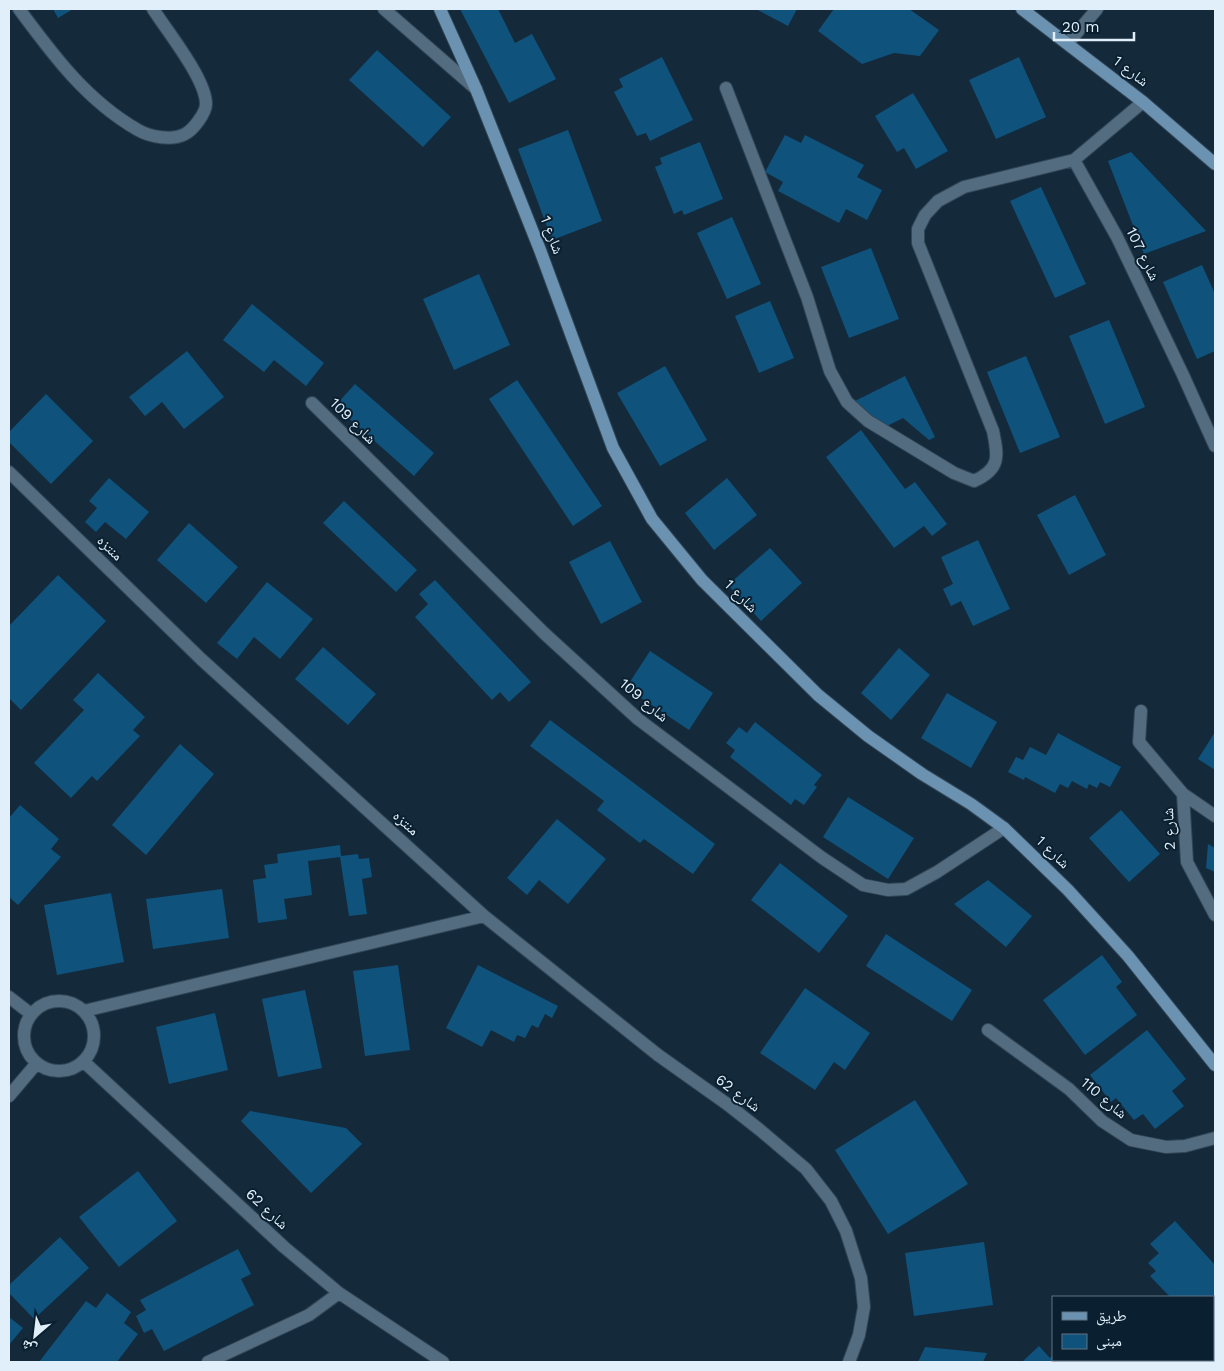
<svg xmlns="http://www.w3.org/2000/svg" width="1224" height="1371" font-family="'Work Sans','Noto Naskh Arabic',sans-serif">
<style>
.building{fill:#0f527c}
.lines{fill:none;stroke-linecap:round;stroke-linejoin:round}
.street-casing{stroke:#314656;stroke-width:14}
.secondary-casing{stroke:#314656;stroke-width:14}
.street{stroke:#536c7f;stroke-width:12}
.secondary{stroke:#6b92b1;stroke-width:12}
.labels{text-anchor:middle;stroke-width:4;stroke-linejoin:round;paint-order:stroke}
.street-label{font-size:15px;fill:#e1effa;stroke:#0a2030}
</style>
<rect width="100%" height="100%" fill="#142a3b"/>
<path class="building" d="M53,9h20l-15,9z
M460,9h38l17,34 17,-9 24,45 -47,24z
M756,9h41l-9,17z
M834,9h75l30,21 -19,26 -26,-3 -32,11 -44,-33z
M377,50l74,67 -28,30 -74,-67z
M662,57l31,63 -43,21 -4,-8 -9,3 -23,-44 9,-5 -4,-8z
M1019,57l27,60 -50,22 -27,-59z
M913,93l35,58 -32,18 -12,-21 -7,4 -22,-36z
M568,130l34,91 -50,19 -34,-91z
M785,135l16,8 4,-8 59,30 -7,12 25,13 -15,30 -21,-11 -7,14 -61,-32 5,-9 -18,-10z
M700,142l23,57 -39,16 -2,-5 -8,4 -19,-47 7,-3 -2,-6z
M1131,152l75,79 -62,23 -36,-93z
M1041,187l45,97 -31,14 -45,-97z
M732,217l29,67 -34,15 -30,-66z
M871,248l28,71 -50,19 -28,-71z
M1202,265l13,29v57l-18,8 -34,-77z
M479,274l31,71 -56,25 -31,-71z
M770,301l24,57 -35,15 -24,-57z
M252,304l72,59 -18,23 -32,-26 -10,12 -41,-32z
M1109,320l36,87 -40,17 -36,-88z
M187,351l37,46 -40,32 -22,-27 -17,14 -16,-19z
M1026,356l34,81 -40,16 -33,-81z
M665,366l42,74 -47,26 -43,-73z
M905,376l30,61 -6,3 -26,-22 -18,9 -32,-25z
M517,380l85,126 -29,20 -84,-127z
M355,384l79,69 -20,23 -79,-70z
M46,394l47,47 -42,43 -42,-42v-10z
M861,430l44,59 10,-7 32,42 -15,12 -8,-10 -30,22 -68,-91z
M109,478l40,34 -23,27 -21,-17 -9,10 -11,-10 12,-14 -8,-7z
M727,478l30,37 -43,35 -29,-37z
M1075,495l31,60 -37,20 -32,-60z
M344,501l73,69 -21,22 -73,-69z
M189,523l49,44 -32,36 -49,-43z
M978,540l32,69 -37,17 -12,-25 -10,5 -8,-17 10,-5 -12,-27z
M610,541l32,61 -41,22 -32,-62z
M770,548l32,35 -41,38 -33,-36z
M58,575l48,46 -85,89 -12,-12v-72z
M435,580l96,102 -22,20 -9,-10 -8,8 -77,-83 13,-13 -9,-10z
M267,582l46,37 -33,40 -26,-22 -17,22 -20,-16z
M323,647l53,47 -28,31 -53,-46z
M899,648l31,27 -39,45 -30,-27z
M650,651l63,42 -24,37 -63,-42z
M98,673l47,44 -12,13 7,6 -43,45 -5,-5 -21,22 -37,-35 50,-53 -11,-10z
M947,693l50,29 -26,46 -50,-30z
M550,720l165,124 -22,30 -49,-35 -4,4 -43,-33 7,-9 -74,-55z
M755,722l67,53 -8,10 3,2 -13,18 -9,-6 -4,6 -61,-48 5,-7 -9,-7 13,-16 8,6z
M1215,732v38l-17,-11z
M1058,733l63,34 -11,20 -10,-5 -3,6 -8,-4 -2,5 -15,-8 -4,7 -8,-4 -5,9 -30,-16 -1,3 -16,-8 8,-15 7,3 7,-13 16,8z
M180,744l34,30 -68,81 -34,-30z
M848,797l66,41 -26,41 -65,-42z
M20,805l39,34 -8,10 10,8 -43,48 -9,-8v-79z
M1121,810l39,44 -31,28 -40,-44z
M557,819l49,40 -38,45 -29,-24 -12,15 -20,-17z
M1208,844l7,4v24l-9,-4z
M340,845l1,11 17,-2 1,5 10,-1 3,19 -10,2 5,35 -18,2 -9,-59 -32,4 4,34 -28,4 3,20 -29,4 -5,-43 13,-2 -2,-13 14,-2 -1,-9z
M780,863l68,53 -29,37 -68,-53z
M988,880l44,36 -26,31 -52,-43z
M222,889l7,49 -76,11 -7,-50z
M111,893l13,69 -67,13 -13,-70z
M886,934l86,56 -20,31 -86,-55z
M1102,955l20,27 -6,5 21,28 -52,40 -42,-55z
M398,965l12,85 -45,6 -12,-85z
M478,965l80,41 -6,12 -7,-4 -7,14 -6,-3 -7,13 -8,-3 -3,7 -23,-12 -9,17 -36,-19z
M805,988l65,45 -25,37 -11,-8 -19,28 -55,-37z
M305,990l17,78 -44,9 -16,-78z
M215,1013l13,57 -59,14 -13,-57z
M1147,1030l39,49 -14,12 12,15 -29,23 -12,-15 -9,6 -18,-22 -5,4 -21,-27z
M915,1100l53,84 -80,50 -53,-84z
M250,1111l96,17 16,16 -51,49 -70,-72z
M138,1171l39,50 -58,46 -40,-50z
M1175,1221l40,44v82l-2,-3v-47h-43l-20,-21 6,-5 -8,-8 11,-10 -9,-9z
M60,1237l29,31 -55,51 -25,-26v-8z
M984,1242l9,63 -79,11 -9,-63z
M238,1249l13,25 -10,5 13,26 -90,46 -12,-22 -8,4 -8,-17 10,-6 -6,-10z
M107,1293l24,19 -7,11 14,11 -21,28h-78l47,-61 10,7z
M9,1317l14,11 -14,17z
M1039,1346l11,12 3,-3v5h16l2,2h-49z
M925,1347l62,6 -4,9h-65z"/>
<g class="lines">
<g class="street-casing">
<path id="street" d="M19,9c34,46 68,92 119,121 12,7 34,11 47,4 8,-4 21,-21 21,-30 0,-25 -39,-73 -53,-95
M384,9l92,80
M1068,43l29,-34
M726,88l81,209 23,74 17,31 21,19 86,52 20,8c27,-12 24,-25 19,-50l-75,-188v-14l7,-14 13,-14 26,-14 110,-27
M1143,102l-69,58 43,77 66,138 32,71
M312,403l233,231 93,85 183,138 42,28 25,5 18,-1 31,-17 67,-44
M9,472l192,187 283,257 174,139 69,49 33,26 46,39 25,32 15,30 15,47 3,29 -5,28 -10,27
M1141,711l-2,31 44,52 4,68 28,53
M1183,794l32,22
M9,997l22,17
M24 1036a35 35 0 1 1 70 0a35 35 0 1 1-70 0Z
M84,1011l400,-95
M988,1030l81,59 33,32 29,19 35,7 19,-1 30,-8
M83,1061l201,186 55,46 104,69
M9,1096l28,-33
M1148,1360l3,2
M208,1362l101,-47 30,-22"/>
</g>
<g class="secondary-casing">
<path id="secondary" d="M440,9l36,80 64,161 73,198 39,71 50,61 116,115 50,41 54,38 49,30 33,24 64,62 60,66 87,109
M1022,9l121,93 72,62"/>
</g>
<use href="#street" class="street"/>
<use href="#secondary" class="secondary"/>
</g>
<g class="labels">
<g class="street-label">
<text transform="translate(1131 71) rotate(38)" y="5">شارع 1</text>
<text transform="translate(552 235) rotate(69)" y="5">شارع 1</text>
<text transform="translate(1143 254) rotate(64)" y="5">شارع 107</text>
<text transform="translate(353 421) rotate(45)" y="5">شارع 109</text>
<text transform="translate(110 548) rotate(44)" y="5">منتزه</text>
<text transform="translate(741 596) rotate(45)" y="5">شارع 1</text>
<text transform="translate(644 700) rotate(40)" y="5">شارع 109</text>
<text transform="translate(406 823) rotate(42)" y="5">منتزه</text>
<text transform="translate(1169 829) rotate(-93)" y="5">شارع 2</text>
<text transform="translate(1053 852) rotate(44)" y="5">شارع 1</text>
<text transform="translate(738 1093) rotate(37)" y="5">شارع 62</text>
<text transform="translate(1104 1098) rotate(40)" y="5">شارع 110</text>
<text transform="translate(267 1209) rotate(43)" y="5">شارع 62</text>
</g>
</g>
<rect width="1224" height="1371" fill="none" stroke="#e1effa" stroke-width="20"/>
<rect x="1052" y="1296" width="162" height="65" fill="#0a2030" stroke="#607381"/>
<rect x="1062" y="1312" width="25" height="8" fill="#6b92b1" stroke="#607381"/>
<text x="1096" y="1321" font-size="15" fill="#e1effa">طريق</text>
<rect x="1062" y="1334" width="25" height="15" fill="#0f527c" stroke="#607381"/>
<text x="1096" y="1346" font-size="15" fill="#e1effa">مبنى</text>
<g transform="translate(35 1336) rotate(208)" stroke="#0a2030" stroke-width="4" paint-order="stroke">
<path d="M0-4L9 19L0 12L-9 19Z" fill="#e1effa"/>
<text y="-8" font-size="14" font-weight="bold" text-anchor="middle" fill="#e1effa">ش</text>
</g>
<path d="M1054 32v8h80v-8" fill="none" stroke="#e1effa" stroke-width="2.5"/>
<text x="1062" y="32" font-size="15" fill="#e1effa" stroke="#0a2030" stroke-width="4" paint-order="stroke">20 m</text>
</svg>
